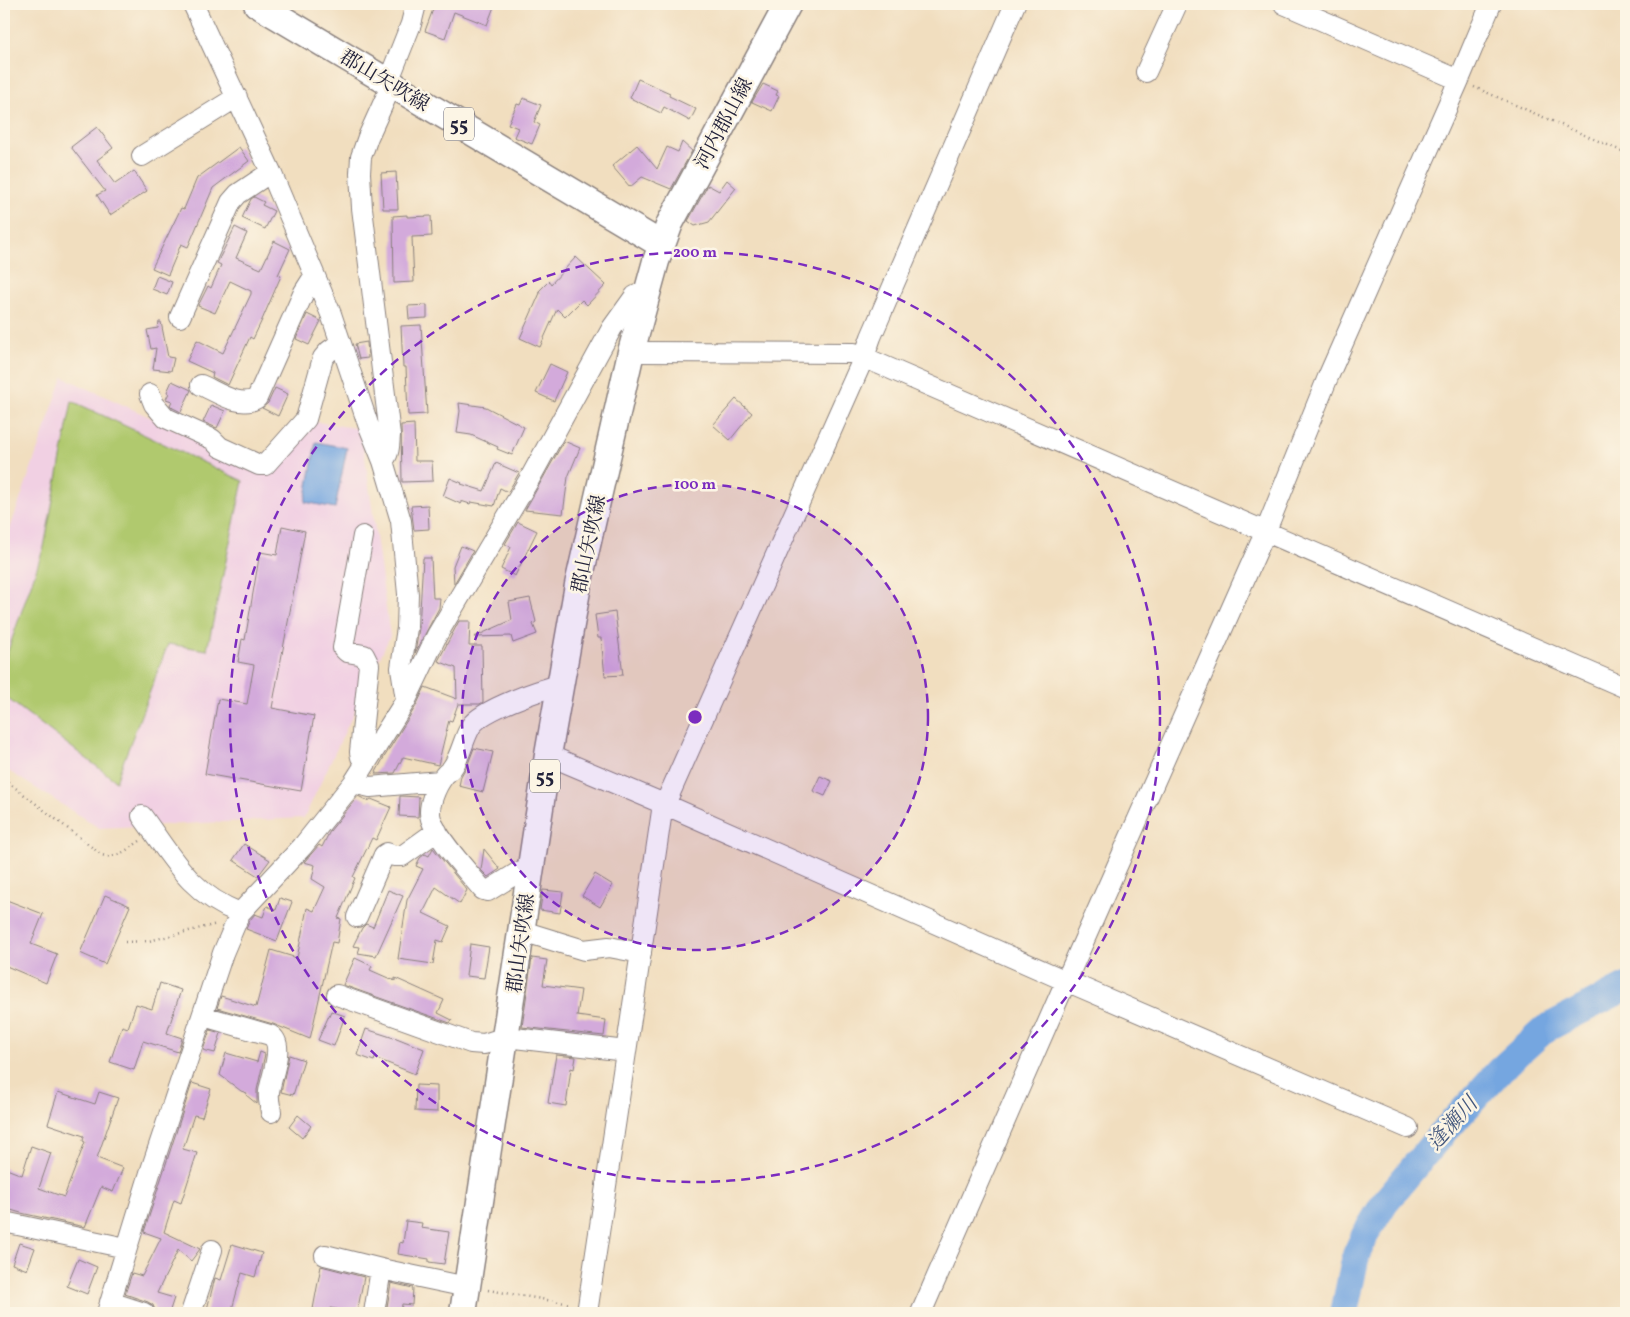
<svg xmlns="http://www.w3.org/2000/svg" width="1630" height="1317" font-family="Vollkorn,'Noto Serif JP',serif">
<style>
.built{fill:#f1d0e3}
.green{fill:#b0c96e;stroke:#697654}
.water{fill:#75a6e0;stroke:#4c648e}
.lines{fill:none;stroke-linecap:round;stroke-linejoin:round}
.river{stroke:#75a6e0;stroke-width:28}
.building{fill:#d3aadb}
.minor-casing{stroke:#8a807d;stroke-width:22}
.major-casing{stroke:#8a807d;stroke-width:29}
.path{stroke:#8a807d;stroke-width:2.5;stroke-dasharray:1 4;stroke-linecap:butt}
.minor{stroke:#fff;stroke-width:20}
.major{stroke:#fff;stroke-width:26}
.ring{fill:none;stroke:#7b2cbf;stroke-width:2.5;stroke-dasharray:9 6}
.labels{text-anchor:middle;stroke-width:5;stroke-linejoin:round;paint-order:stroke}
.shield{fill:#fcf5e5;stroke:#63616e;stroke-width:1}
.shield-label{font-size:19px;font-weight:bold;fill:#22223b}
.street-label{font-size:20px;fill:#22223b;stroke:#fcf5e5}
.water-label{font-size:21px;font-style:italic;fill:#43577d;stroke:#fcf5e5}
.centre{fill:#7b2cbf;stroke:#fcf5e5;stroke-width:2.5}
.ring-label{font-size:15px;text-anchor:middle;font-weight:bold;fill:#7b2cbf;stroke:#fcf5e5;stroke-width:5;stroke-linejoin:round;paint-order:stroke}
</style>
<rect width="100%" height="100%" fill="#fcf5e5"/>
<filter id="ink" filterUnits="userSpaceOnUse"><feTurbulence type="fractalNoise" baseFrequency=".02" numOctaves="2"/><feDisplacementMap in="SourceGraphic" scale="10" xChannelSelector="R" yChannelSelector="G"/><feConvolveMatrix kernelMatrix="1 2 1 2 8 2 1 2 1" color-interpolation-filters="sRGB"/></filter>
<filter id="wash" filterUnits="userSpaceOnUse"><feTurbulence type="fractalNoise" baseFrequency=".0096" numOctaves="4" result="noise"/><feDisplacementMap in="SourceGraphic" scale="20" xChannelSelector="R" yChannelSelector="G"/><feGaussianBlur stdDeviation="1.12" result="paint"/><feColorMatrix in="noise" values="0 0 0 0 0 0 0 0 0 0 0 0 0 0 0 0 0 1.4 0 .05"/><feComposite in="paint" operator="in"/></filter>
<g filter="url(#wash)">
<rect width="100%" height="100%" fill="#f1debf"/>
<path class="built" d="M63,377l203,94 45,-50 50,8 29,207 -86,182 -205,10 -95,-60v-222z"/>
<path class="green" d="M72,401l171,80 -36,169 -39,-6 -52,137 -112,-85v-34l40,-115z"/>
<path class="water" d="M316,442l31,6 -12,60 -30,-6z"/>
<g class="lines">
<path class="river" d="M1344,1313l12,-58 9,-20 20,-33 58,-70 20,-21 37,-41 45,-41 81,-42"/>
</g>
<g id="blocks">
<path class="building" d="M435,4h60l-8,21 -33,-13 -9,26 -20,-7z
M638,79l32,14 -1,3 27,13 -6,12 -26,-14 -3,6 -31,-15z
M763,84l15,7 -2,4 3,1 -7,15 -20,-9z
M523,98l18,7 -7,17 6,3 -8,19 -18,-7 4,-9 -10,-4 9,-20 3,1z
M97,127l16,21 -16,12 18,24 19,-13 13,20 -37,24 -13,-20 8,-4 -34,-44z
M682,142l10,9 -21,38 -29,-12 -12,10 -18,-21 25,-21 20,24 10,-22 11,5z
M239,147l10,14 -36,27 -25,59 -7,-3 -13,31 -16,-7 29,-60 3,1 13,-31z
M396,172l2,37h-15l-2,-36z
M727,180l9,8 -27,34 -14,4 -7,-5 20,-36 11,6z
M254,197l10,5 -2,3 12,6 -9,18 -23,-11 9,-19z
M407,215v2l24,-1 1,20 -20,1 2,45 -20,1 -1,-67z
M235,227l12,6 -11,25 25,11 13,-28 16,8 -12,26 3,1 -19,44 -9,19 -3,-2 -22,48 -16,-8 1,-4 -26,-12 10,-21 26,13 28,-59v-3l-21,-10 -15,32 -17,-7 10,-20 3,2 10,-23 -4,-2z
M576,257l30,28 -19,20 -5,-5 -17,17 -8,-8 -17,38 -20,-9 20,-45 -2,-1 11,-11 2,3z
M157,276l15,6 -5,13 -15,-6z
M427,305v13l-18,1 -1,-13z
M307,314l14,7 -12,24 -13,-6z
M159,322h2l7,35 6,1 -3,13 -18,-2 3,-21 -5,1 -4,-19 11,-2z
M421,325l6,89 -19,1 -2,-48h-3l-2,-41z
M367,342l1,16 -9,1 -4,-15z
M550,364l17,8 -13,29 -18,-8z
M172,381l19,9 -10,22 -8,-4 -3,-3 2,-4 -6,-2 3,-6 -2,-1z
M275,388l13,6 -10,22 -16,-8 6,-5z
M736,399l16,14 -22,27 -17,-15z
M459,403l27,4 38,20 -12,28 -15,-6 1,-2 -27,-12 -14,-2 3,-22z
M211,405l14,6 -8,17 -14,-6z
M414,424l1,37h17l1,20 -31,1 -1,-57z
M564,441l16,7 -12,29 -5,37 -38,-4z
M496,463l23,10 -11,19 -8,-4 -6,18 -23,-4 -1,2 -9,-3v3l-18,-8 7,-18 12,5 -1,1 23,7z
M428,505l1,24 -15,1 -3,-24z
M518,522l19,9 -22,45 -14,-7 10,-22 -6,-3z
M282,526l23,5 -33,177 42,8 -13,75 -96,-17 13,-75 29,5 7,-39 -16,-3 4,-23 3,1 15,-88 17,3z
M461,546l12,5 -19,33 -1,-18z
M423,558h8l2,40h7l-1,10 -24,45 4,-25z
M530,598l6,24 -3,2 4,10 -24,9 -2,-7 -37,1 38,-17 -3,-18z
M615,612l8,63 -18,1 -4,-38h-3l-3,-23z
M459,621h11l-1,25h13l1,56 -3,2h-22l-6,17 -3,-1 -11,45 -35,-8 -8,16 -20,1 8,-15 33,-53 9,-19 32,12 -1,-31 -18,-7z
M474,748l19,4 -10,40 -24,-6 2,-10 7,-12z
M820,776l12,5 -7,15 -12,-5z
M358,796l10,5 3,-2 20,8 -15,33 -4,-2 -19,39 2,1 -17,40 3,1 -4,24 -5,-1 -22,97 -37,-15 -56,-16 4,-12 35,11 15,-57 26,8 10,-50 7,3 11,-24 -13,-8 3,-14 -11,-3 15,-17 3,2 8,-16z
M400,796l19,1 -1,20 -19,-1z
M244,844l26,16 -12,16 -25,-16z
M433,848l34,42 -7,14 -24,-17 -13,26 27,13 -7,16 -6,-2 -4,24 -35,-5 9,-59 16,-31 -7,-3 4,-8 5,-4 4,2z
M484,849l16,20 -12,8 -7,-7z
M595,874l18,11 -13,22 -18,-11z
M388,890l15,6 -27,60 -18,-3 2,-6 -7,-1 9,-18 4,-4 7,3z
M543,890l20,2 -3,21 -20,-3z
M105,895l25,11 -25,58 -25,-11z
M280,898l12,4 -15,39 -31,-12 4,-9 5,-6 8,3 4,-11 9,4z
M4,899l39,15 -12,30 26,10 -11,29 -42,-18z
M470,944l19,3 -5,31 -18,-2z
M355,958l17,8 -2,4 25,11v-3l49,22 -6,13 14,7 -2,3 -107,-38z
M532,958l15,2 -4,25 38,5 -4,26 29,4 -2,16 -82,-9z
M160,983l21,7 -14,43 15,5 -4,14 -35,-11 -9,29 -24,-8 12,-36 6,2 8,-24 16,5z
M331,1011l14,5 -11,30 -16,-6z
M366,1029l28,9v-1l30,12 -9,25 -40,-16 -1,3 -17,-6z
M210,1030l11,3 -6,20 -12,-3z
M260,1052l5,2 -8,36v14l-11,-9 1,-2 -6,-2 -21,-16 6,-22 31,9z
M289,1055l15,5 -11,35 -12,-3z
M556,1055l20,2 -2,12 -3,-1 -5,38 -18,-3z
M192,1083l19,6 -9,28 -8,-2 -11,34 14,4 -16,50 -7,-3 -10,32 36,17 -9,12 -13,-11 -21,43 17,5 -5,15h-13l-3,-8 -5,-3 -23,-8 7,-21 10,3 19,-38 -17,-6z
M416,1085l21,1v26l-22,-1z
M58,1092l37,12 4,-12 19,6 -21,60 26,10 -10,24 -12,-5 -16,40 -64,-14 -17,-5v-40l18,7 9,-29 20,7 -12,35 25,9 21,-55 -2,-1 1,-5 -36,-12z
M298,1115l13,11 -9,12 -13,-11z
M406,1221l16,2 -1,5 28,4 -5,32 -15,-2v-3l-31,-5 2,-12 3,1z
M19,1243l16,5 -8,22 -15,-6z
M232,1244l30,9 -7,24 -13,-4 -11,40h-25l9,-35 6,2z
M78,1259l19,8 -10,27 -20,-8z
M321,1266l43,11 -7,36 -27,-5v4l-17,-3z
M391,1283l22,5 -1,17 -10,-1 -1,9h-15z"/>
</g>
</g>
<g filter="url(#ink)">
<use href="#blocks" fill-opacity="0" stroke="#8a807d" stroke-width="1"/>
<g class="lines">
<g class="minor-casing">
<path id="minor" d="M193,4l78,168 60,142 37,110 15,37 18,60 7,73 -1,34 -6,40 5,32
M1284,4l175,76
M1146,72l31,-68
M142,156l95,-59
M180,317l51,-115 7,-8 33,-22
M631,352l223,1 772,335
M201,385c16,7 40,24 56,13l47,-106 7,-11 5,-2
M150,394l4,10 12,14 46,21 8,8 39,18h6l41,-46 17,-61 6,-7 11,-8
M383,461c7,-8 6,-16 7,-26l-28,-227 -2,-35 1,-16 7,-20 19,-42 5,-23 19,-48 5,-20
M363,536l-20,112 4,4 17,3 5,10 -9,87 1,5 5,6
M548,755l116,49 402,177 342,147
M354,782l7,3 9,2 70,-6
M142,816c30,41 48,78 98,97
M531,871l-14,2 -29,18 -5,-1c-14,-17 -46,-51 -52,-71 -4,-12 5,-33 13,-43 2,-3 6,-5 8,-8 9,-12 11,-29 19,-42 12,-17 68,-36 89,-41
M357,917l27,-62 3,-2 7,3h8l35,-25
M521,933l11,1 52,16 25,-3 32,6
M337,995l134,48 13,1 22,-7 120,14
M203,1016l67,19c16,9 1,41 -1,57 -1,7 1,13 2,20
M4,1222l122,26
M325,1255l56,14 86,18
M110,1302l34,11
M107,1313l43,-140 73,-220 17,-40 62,-66 52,-65 52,-82 31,-65 92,-155 83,-152 23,-32 14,-7
M191,1313l21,-63
M374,1313l7,-44
M587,1313l75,-502 202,-454 7,-20 144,-333
M921,1313l145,-332 199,-448 63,-156 131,-297 32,-76"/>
</g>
<g class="major-casing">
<path id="major" d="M257,4l405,241
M463,1313l85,-558 30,-170 53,-233 25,-91 14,-38 118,-219"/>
</g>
<path class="path" d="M1474,87l152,66
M4,779l98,76c14,5 27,-7 38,-14
M125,942l24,-1 68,-17
M488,1290l83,14"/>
<use href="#minor" class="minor"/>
<use href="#major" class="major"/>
</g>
</g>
<circle cx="695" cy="717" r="233" fill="#7b2cbf" fill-opacity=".12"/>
<g class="ring">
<circle cx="695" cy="717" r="233"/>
<circle cx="695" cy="717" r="465"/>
</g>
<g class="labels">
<g class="shield">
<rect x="444" y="107.5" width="30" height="33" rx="4"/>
<rect x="530" y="759.5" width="30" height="33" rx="4"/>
</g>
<g class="shield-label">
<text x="459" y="131">55</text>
<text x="545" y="783">55</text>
</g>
<g class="street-label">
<text transform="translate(385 80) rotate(31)" y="7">郡山矢吹線</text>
<text transform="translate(723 123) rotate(-62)" y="7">河内郡山線</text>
<text transform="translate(588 544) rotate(-78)" y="7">郡山矢吹線</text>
<text transform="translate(520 943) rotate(-82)" y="7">郡山矢吹線</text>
</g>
<g class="water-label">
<text transform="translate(1452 1123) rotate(-48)" y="7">逢瀬川</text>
</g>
</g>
<circle cx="695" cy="717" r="8" class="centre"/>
<g class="ring-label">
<text x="695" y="257">200 m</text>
<text x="695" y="489">100 m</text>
</g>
<rect width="1630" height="1317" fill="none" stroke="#fcf5e5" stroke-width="20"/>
</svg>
